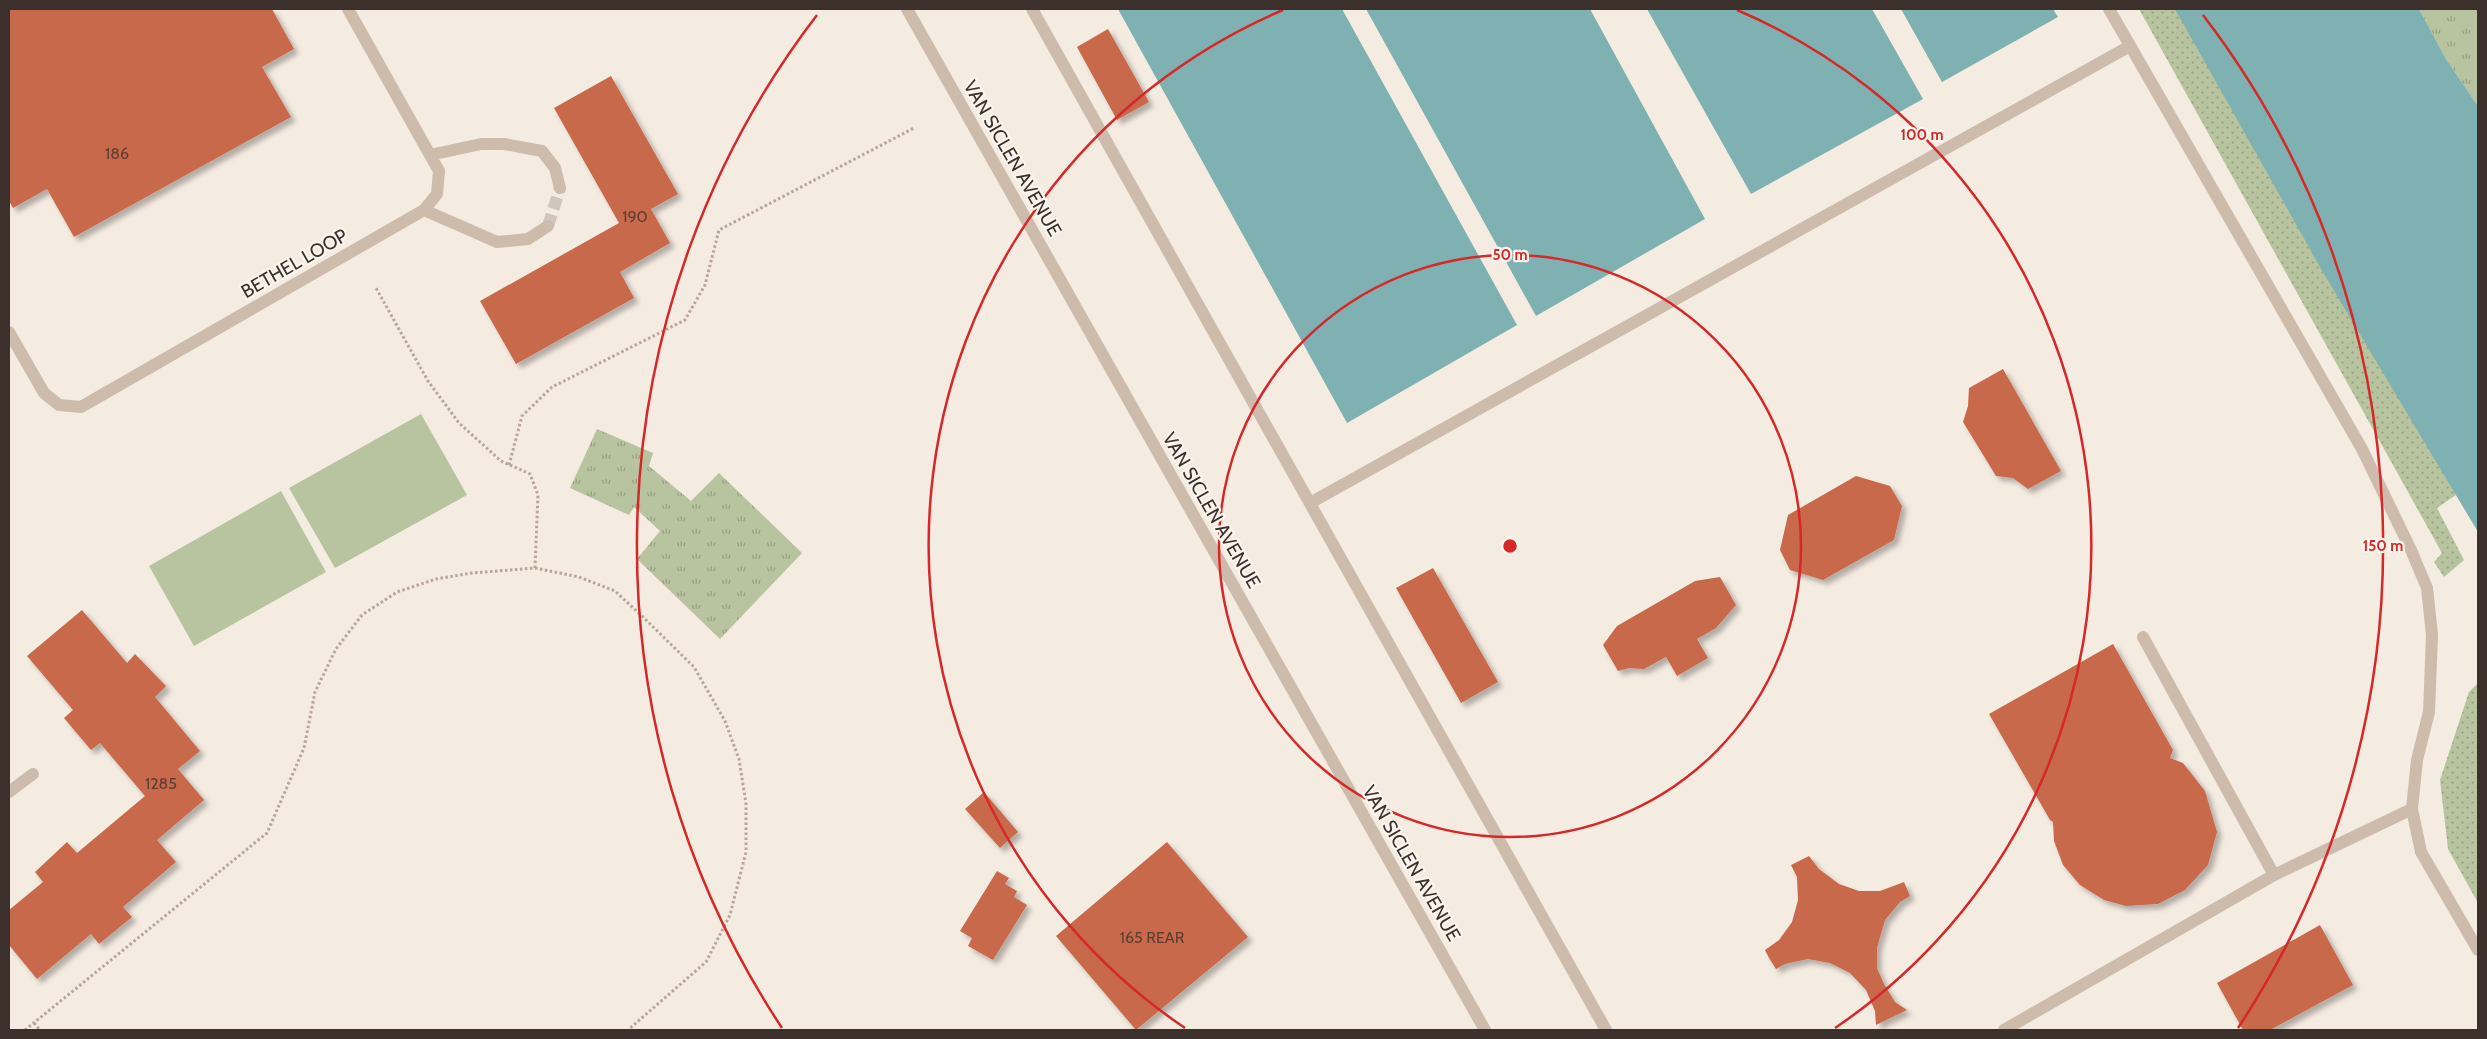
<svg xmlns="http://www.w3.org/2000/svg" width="2487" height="1039" font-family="Cabin,sans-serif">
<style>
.grass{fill:url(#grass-dots)}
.park{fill:url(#park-tufts)}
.pitch{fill:#b8c4a0}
.water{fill:#7fb0b2}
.building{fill:#c8694b;filter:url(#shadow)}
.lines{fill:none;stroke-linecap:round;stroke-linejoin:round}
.minor-tunnel{stroke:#cfc6bd;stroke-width:12;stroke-dasharray:12 6;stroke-linecap:butt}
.path{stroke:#b9a596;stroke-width:3;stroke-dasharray:2.5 2.5;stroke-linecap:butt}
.minor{stroke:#cdbbac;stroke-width:12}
.ring{fill:none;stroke:#d62828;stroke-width:2.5}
.labels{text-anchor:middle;stroke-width:4.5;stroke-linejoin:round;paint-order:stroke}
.number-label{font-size:16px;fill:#5e3e33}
.street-label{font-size:19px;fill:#3b302b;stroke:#fbf5ee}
.centre{fill:#d62828;stroke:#fbf5ee;stroke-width:2.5}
.ring-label{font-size:15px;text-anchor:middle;font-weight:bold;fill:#d62828;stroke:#fbf5ee;stroke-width:4.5;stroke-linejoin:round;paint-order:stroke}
</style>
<defs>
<pattern id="grass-dots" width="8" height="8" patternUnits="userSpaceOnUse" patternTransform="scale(1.25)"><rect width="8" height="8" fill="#b8c4a0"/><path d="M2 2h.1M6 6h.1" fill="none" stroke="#97a083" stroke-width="1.8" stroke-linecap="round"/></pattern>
<pattern id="park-tufts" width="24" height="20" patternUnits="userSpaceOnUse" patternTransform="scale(1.25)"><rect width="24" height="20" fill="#b8c4a0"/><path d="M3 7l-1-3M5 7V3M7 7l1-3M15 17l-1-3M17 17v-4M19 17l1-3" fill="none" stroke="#97a083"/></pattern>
<filter id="shadow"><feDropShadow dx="4.5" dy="4.5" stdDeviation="2.5" flood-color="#0004"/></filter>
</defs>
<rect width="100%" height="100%" fill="#f4ebe1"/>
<path class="grass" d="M2139,9h39l278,486 -19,13 27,52 -20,17 -10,-15 8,-9z
M2478,683v220l-30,-54 -8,-69 29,-88z"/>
<path class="park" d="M2419,9h59v97l-32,-47z
M597,429l56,24 -4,13 42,35 28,-28 83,80 -82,86 -83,-80 23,-28 -26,-24 -5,8 -59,-27z"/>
<path class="pitch" d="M421,414l46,81 -132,73 -46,-80z
M281,491l45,81 -132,74 -45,-80z"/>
<path class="water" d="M1118,9h224l175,316 -170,98z
M1366,9h224l115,210 -169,97z
M1647,9h225l51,90 -172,95z
M1901,9h152l5,8 -116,65z
M2175,9h244l27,50 32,47v426l-154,-258z"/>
<path class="building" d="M9,9h263l22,40 -32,18 29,50 -217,120 -27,-48 -34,19 -4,-7z
M1108,29l41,73 -32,18 -40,-73z
M611,76l67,118 -27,15 19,34 -50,29 14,26 -118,66 -36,-63 139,-78 -65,-115z
M2003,369l58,102 -33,18 -15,-11 -17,-2 -33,-54 5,-16 1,-18z
M1856,476l34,10 12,20 -8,34 -71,40 -33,-10 -10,-20 8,-35z
M1433,568l65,114 -37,21 -65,-115z
M1720,577l16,28 -20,23 -19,11 11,19 -31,18 -11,-19 -22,12 -15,-1 -11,3 -15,-26 14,-19 78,-45z
M82,610l45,53 8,-9 31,32 -11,11 45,54 -22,18 26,31 -47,40 19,22 -53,45 9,10 -33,27 -8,-10 -54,45 -28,-34v-35l34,-28 -8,-10 32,-30 10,11 68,-57 -45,-53 -9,7 -27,-32 9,-8 -46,-54z
M2113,644l60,106 -3,8 13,5 22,28 12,41 -9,33 -23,25 -27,14 -32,2 -22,-6 -24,-15 -17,-20 -9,-24 -1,-19 -3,-2 -61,-106z
M984,792l34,40 -18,16 -35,-39z
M1167,842l81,95 -112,93 -80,-94z
M1809,856l10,13 20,15 20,7h21l24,-9 6,14 -10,6 -15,18 -8,28v20l7,16 11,18 12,8 -31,15 -1,-14 -9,-21 -16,-17 -20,-10 -22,-4 -23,5 -9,5 -7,-11 -4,-8 14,-10 13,-18 6,-22 -1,-23 -6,-12z
M997,871l12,7 -4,6 12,7 -3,6 13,8 -34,55 -25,-14 4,-8 -12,-7z
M2320,925l33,60 -83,45h-27l-26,-47z"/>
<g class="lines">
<path class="minor-tunnel" d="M548,226l12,-38"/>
<path class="path" d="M509,465l13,-49 30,-29 133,-67 20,-35 14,-55 195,-102
M535,568l44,9 36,14 28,26 51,50 31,54 14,38 7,45v48l-16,63 -24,47 -78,68
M34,1023l6,7
M25,1030l242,-197 37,-85 11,-56 21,-43 26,-34 35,-23 39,-13 36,-6 63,-5 3,-73 -8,-21 -29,-13 -42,-38 -31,-42 -52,-93"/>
<path class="minor" d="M907,9l578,1021
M1032,9l574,1021
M2109,9l253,440 49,101 16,38 5,47 -3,77 -12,48 -5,49 9,43 57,98
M430,155l51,-11h23l38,7 13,17 5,20
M424,210l73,32 31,-3 20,-13
M9,332l35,61 15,12 22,2 343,-197 13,-16 2,-23 -91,-162
M1310,503l820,-457
M2143,637l131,238
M9,792l24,-18
M2004,1030l270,-155 138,-66"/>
</g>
<g class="ring">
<circle cx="1510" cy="546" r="291"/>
<path d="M1185 1028A582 582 0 0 1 1283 10M1737 10A582 582 0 0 1 1835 1028"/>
<path d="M782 1028A873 873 0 0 1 817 15M2203 15A873 873 0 0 1 2238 1028"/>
</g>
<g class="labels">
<g class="number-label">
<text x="117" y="159">186</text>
<text x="635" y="222">190</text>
<text x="161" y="789">1285</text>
<text x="1152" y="943">165 REAR</text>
</g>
<g class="street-label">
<text transform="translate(1013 158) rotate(60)" y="7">VAN SICLEN AVENUE</text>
<text transform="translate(294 263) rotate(-30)" y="7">BETHEL LOOP</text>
<text transform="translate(1212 510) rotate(60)" y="7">VAN SICLEN AVENUE</text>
<text transform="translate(1412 863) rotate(60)" y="7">VAN SICLEN AVENUE</text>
</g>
</g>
<circle cx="1510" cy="546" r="8" class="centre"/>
<g class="ring-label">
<text x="1922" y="140">100 m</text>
<text x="1510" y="260">50 m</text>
<text x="2383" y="551">150 m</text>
</g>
<rect width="2487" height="1039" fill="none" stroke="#3b302b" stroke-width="20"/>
</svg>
